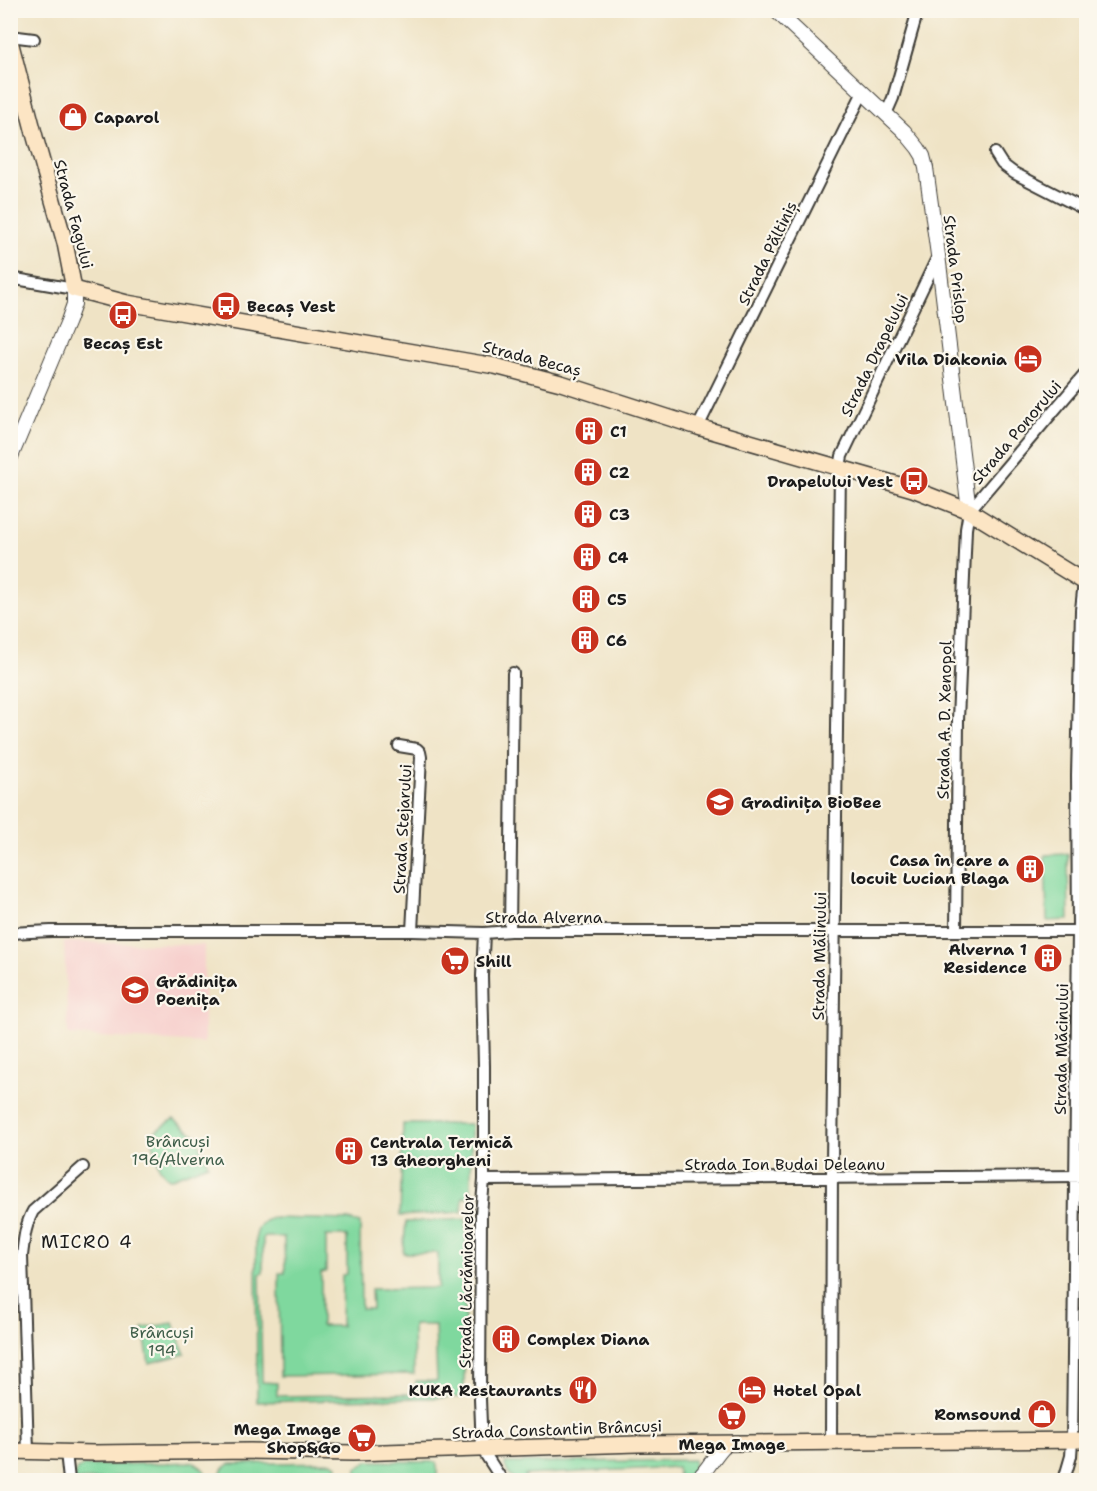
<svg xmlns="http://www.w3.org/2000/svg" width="1097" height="1491" font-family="'Shantell Sans',sans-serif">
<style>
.built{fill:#f7d0cd}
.green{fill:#7fd89e;stroke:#4e7a5d;stroke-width:1.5;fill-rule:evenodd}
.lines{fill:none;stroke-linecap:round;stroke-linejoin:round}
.minor-casing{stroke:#3c3a35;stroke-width:14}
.tertiary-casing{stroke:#3c3a35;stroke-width:16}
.secondary-casing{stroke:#3c3a35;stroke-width:18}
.minor{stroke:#fff;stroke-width:10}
.tertiary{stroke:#fff;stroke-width:14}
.secondary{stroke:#fce5c4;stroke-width:15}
.labels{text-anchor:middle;stroke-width:4.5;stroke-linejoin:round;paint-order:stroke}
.poi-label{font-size:16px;font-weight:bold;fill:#1c1c1c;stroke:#fbf7ec;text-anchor:start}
.street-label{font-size:16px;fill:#1c1c1c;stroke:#fbf7ec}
.park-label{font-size:16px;fill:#3f5e4a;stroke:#fbf7ec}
.neighbourhood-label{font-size:18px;letter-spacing:1.5px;fill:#1c1c1c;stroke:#fbf7ec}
</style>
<rect width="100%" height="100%" fill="#fbf7ec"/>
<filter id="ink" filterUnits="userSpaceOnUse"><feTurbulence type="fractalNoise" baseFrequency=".0167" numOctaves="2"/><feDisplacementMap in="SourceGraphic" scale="12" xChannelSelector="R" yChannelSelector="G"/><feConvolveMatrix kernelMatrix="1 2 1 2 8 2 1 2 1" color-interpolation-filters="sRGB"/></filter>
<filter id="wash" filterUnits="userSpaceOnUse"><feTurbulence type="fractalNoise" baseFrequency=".008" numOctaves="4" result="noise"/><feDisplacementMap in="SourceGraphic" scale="24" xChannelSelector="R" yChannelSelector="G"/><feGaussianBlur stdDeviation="1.35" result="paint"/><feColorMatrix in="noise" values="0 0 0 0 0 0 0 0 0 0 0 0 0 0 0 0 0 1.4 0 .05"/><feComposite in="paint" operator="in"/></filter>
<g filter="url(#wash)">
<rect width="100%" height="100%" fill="#efe3c5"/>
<path class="built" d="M64,942l140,3v98l-136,-8z"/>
<path class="green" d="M1068,854l1,66 -22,1 -2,-66z
M174,1119l22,17 12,28 -39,15 -10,-11 -8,-34z
M403,1124h68v73h-8l-1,15 -62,4z
M272,1218l77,2 11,3 1,86h11l-1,-20 67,-1v-35h-35l3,-31 60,-3 -2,178 -207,5 -1,-166c2,-10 6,-15 16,-18zM326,1236h21v38l-5,1 -1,51h-20v-53l5,-1zM263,1237h21l1,36h-6l1,103 134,-2 -1,-49h22l2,56h-21v13l-139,2v-13l-15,-1 -2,-108 3,-1z
M173,1323l12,31 -36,9 -6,-35z
M694,1460l-1,10c-5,5 -9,8 -15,8l-1,-11 -152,8v5h-11c-5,-5 -9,-10 -9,-17z
M368,1461l69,1v18h-26v-2l-21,1v1h-34l1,-12z
M192,1462c8,4 15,8 15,18h-8v-6l-21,1v5h-48v-4l-18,1 -1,3h-38l4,-10 6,-4z
M332,1462l5,3v15h-3l-1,-1 -13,1h-103l6,-11 7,-5z"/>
</g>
<g filter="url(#ink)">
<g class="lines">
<g class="minor-casing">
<path id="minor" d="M10,36l24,3
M886,114l7,-16 25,-88
M995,153l7,11 12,9 72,37
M10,278l64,11
M698,427l165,-335
M399,746l18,3 3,3 1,5 -9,174
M510,931l3,-258
M956,931l2,-211 8,-191 3,-18 117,-138
M10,933l41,-2h361l72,2 26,-2h568
M484,933l-2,43 2,90v114l-3,34 -1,185 2,50 20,31
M484,1180l602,-4
M831,1443l1,-279 8,-696 2,-12 96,-200
M28,1452l-6,-196c2,-16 3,-31 11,-45l50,-44
M66,1452l3,28
M1064,1480l7,-24 1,-15 6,-510 -1,-156 4,-165 3,-29"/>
</g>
<g class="tertiary-casing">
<path id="tertiary" d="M775,10l129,121 14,17 5,8 3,12 12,87 31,256
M10,459l58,-138 6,-17v-15
M696,1480c13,-10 18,-26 30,-36"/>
</g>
<g class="secondary-casing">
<path id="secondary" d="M10,41l25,96 30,106 9,46 53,14 368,63 66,17 137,44 215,62 56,22 117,72
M10,1451l84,2 156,-2 103,2 285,-9 448,-4"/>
</g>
<use href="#minor" class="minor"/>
<use href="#tertiary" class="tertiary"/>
<use href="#secondary" class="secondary"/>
</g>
</g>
<defs>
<g id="shop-disc" transform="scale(1.5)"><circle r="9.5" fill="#c8321e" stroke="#fbf7ec"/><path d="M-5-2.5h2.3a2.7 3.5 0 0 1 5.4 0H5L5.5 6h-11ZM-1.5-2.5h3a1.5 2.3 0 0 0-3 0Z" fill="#fff"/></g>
<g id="bus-disc" transform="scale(1.5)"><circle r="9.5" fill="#c8321e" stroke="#fbf7ec"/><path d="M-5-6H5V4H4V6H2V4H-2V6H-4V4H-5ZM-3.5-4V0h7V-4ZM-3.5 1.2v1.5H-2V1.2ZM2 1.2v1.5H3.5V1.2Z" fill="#fff"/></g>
<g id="hotel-disc" transform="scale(1.5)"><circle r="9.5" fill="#c8321e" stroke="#fbf7ec"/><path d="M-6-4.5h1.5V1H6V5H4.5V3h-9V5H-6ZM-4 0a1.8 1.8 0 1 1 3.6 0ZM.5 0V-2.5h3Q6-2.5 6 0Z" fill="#fff"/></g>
<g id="building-disc" transform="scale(1.5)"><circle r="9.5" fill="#c8321e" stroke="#fbf7ec"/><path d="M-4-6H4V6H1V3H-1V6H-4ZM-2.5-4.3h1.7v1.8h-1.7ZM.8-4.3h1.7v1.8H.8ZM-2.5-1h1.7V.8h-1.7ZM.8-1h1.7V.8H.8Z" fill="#fff"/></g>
<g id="school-disc" transform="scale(1.5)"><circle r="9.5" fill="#c8321e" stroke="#fbf7ec"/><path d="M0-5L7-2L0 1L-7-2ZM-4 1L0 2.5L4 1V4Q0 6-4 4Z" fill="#fff"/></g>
<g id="supermarket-disc" transform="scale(1.5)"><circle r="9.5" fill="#c8321e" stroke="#fbf7ec"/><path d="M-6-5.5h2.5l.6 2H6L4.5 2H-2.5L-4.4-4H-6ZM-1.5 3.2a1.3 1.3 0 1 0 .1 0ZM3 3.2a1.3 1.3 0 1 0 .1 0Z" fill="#fff"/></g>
<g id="restaurant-disc" transform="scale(1.5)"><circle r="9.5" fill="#c8321e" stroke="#fbf7ec"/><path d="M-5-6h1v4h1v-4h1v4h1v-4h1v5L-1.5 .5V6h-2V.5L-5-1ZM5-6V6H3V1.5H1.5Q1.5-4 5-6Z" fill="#fff"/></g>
</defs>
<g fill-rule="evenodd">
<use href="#shop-disc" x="73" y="117"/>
<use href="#bus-disc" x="226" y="306"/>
<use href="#bus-disc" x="123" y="315"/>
<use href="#hotel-disc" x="1028" y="359"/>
<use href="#building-disc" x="589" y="431"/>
<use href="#building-disc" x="588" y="472"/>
<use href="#bus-disc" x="914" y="481"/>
<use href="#building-disc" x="588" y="514"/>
<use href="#building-disc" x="587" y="557"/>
<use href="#building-disc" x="586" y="599"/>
<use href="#building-disc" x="585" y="640"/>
<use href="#school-disc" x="720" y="802"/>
<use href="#building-disc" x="1030" y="869"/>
<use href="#building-disc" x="1048" y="958"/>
<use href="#supermarket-disc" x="455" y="961"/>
<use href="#school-disc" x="135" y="990"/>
<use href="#building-disc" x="349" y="1151"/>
<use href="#building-disc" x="506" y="1339"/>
<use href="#restaurant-disc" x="583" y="1390"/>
<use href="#hotel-disc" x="752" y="1390"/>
<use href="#shop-disc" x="1042" y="1414"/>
<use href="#supermarket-disc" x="732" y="1416"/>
<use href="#supermarket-disc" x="362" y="1438"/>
</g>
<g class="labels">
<g class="poi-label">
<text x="94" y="123">Caparol</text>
<text x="247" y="312">Becaș Vest</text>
<text x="123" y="349" text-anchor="middle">Becaș Est</text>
<text x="1007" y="365" text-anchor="end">Vila Diakonia</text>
<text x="610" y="437">C1</text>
<text x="609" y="478">C2</text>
<text x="893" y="487" text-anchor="end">Drapelului Vest</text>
<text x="609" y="520">C3</text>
<text x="608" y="563">C4</text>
<text x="607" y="605">C5</text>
<text x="606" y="646">C6</text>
<text x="741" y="808">Gradinița BioBee</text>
<text x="1009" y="866" text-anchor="end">Casa în care a<tspan x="1009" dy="18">locuit Lucian Blaga</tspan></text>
<text x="1027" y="955" text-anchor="end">Alverna 1<tspan x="1027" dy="18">Residence</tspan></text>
<text x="476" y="967">Shill</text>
<text x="156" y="987">Grădinița<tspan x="156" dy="18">Poenița</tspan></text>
<text x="370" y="1148">Centrala Termică<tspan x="370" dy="18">13 Gheorgheni</tspan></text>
<text x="527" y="1345">Complex Diana</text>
<text x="562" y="1396" text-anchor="end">KUKA Restaurants</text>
<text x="773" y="1396">Hotel Opal</text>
<text x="1021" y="1420" text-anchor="end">Romsound</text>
<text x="341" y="1435" text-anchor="end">Mega Image<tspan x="341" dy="18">Shop&amp;Go</tspan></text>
<text x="732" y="1450" text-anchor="middle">Mega Image</text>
</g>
<g class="street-label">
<text transform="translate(74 214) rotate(75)" y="6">Strada Fagului</text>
<text transform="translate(767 253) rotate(-64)" y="6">Strada Păltiniș</text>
<text transform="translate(956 269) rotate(83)" y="6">Strada Prislop</text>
<text transform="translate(874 355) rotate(-64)" y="6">Strada Drapelului</text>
<text transform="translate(532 358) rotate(14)" y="6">Strada Becaș</text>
<text transform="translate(1016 432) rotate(-50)" y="6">Strada Ponorului</text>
<text transform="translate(944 720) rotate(-89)" y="6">Strada A. D. Xenopol</text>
<text transform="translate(402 829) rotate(-87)" y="6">Strada Stejarului</text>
<text x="544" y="923">Strada Alverna</text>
<text transform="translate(819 956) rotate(-89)" y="6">Strada Mălinului</text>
<text transform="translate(1061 1049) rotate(-89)" y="6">Strada Măcinului</text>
<text x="785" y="1170">Strada Ion Budai Deleanu</text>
<text transform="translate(466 1281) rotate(-89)" y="6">Strada Lăcrămioarelor</text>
<text transform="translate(557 1429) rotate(-2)" y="6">Strada Constantin Brâncuși</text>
</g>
<g class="park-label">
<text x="178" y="1147">Brâncuși<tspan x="178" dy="18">196/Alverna</tspan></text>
<text x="162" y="1338">Brâncuși<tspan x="162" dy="18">194</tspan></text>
</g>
<g class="neighbourhood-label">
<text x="87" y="1248">MICRO 4</text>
</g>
</g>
<rect width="1097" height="1491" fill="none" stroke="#fbf7ec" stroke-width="36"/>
</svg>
